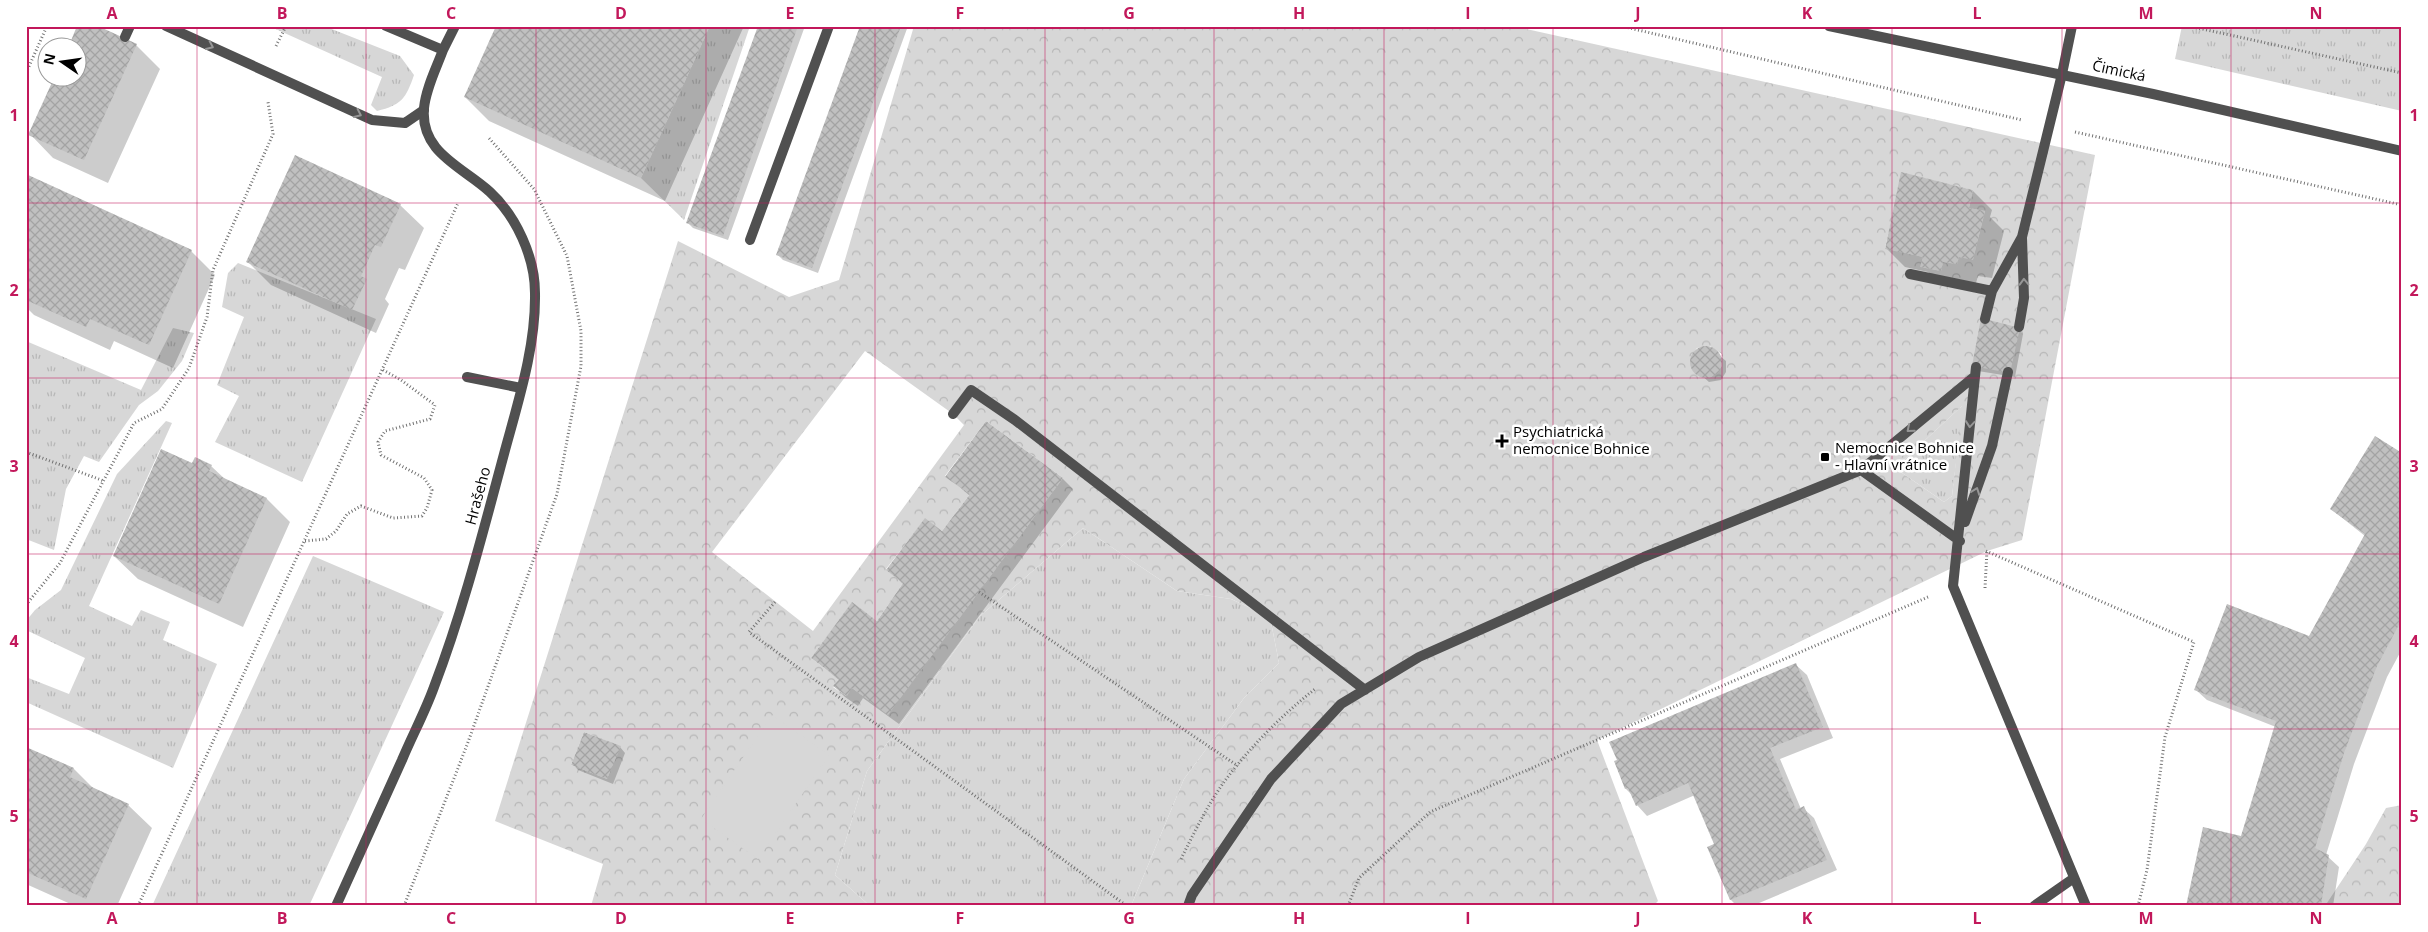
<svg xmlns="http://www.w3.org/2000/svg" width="2428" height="932" font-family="'Open Sans',sans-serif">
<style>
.grass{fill:url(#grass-tufts)}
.forest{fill:url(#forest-crowns);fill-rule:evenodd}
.pitch{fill:#d7d7d7}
.shadow{fill:#0003}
.building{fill:url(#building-cross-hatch)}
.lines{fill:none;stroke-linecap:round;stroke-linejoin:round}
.path{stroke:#727272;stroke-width:3;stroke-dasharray:1 2.5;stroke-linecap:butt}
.service{stroke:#505050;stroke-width:10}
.minor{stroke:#505050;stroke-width:10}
.tertiary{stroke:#505050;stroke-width:10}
.oneway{stroke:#969696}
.grid{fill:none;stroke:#c2185b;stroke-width:1;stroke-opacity:0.55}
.poi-dot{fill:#000;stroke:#fff;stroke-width:2}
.labels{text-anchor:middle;stroke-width:5;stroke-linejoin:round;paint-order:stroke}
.street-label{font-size:15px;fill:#000;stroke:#fff}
.poi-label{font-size:15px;fill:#000;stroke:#fff;text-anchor:start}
.neatline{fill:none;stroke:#c2185b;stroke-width:2}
.grid-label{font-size:16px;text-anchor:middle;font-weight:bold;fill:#c2185b}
</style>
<defs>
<pattern id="grass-tufts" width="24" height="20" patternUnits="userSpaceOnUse" patternTransform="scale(1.25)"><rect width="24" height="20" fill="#d7d7d7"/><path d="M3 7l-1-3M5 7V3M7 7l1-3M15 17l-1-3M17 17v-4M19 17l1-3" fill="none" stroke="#b7b7b7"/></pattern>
<pattern id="forest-crowns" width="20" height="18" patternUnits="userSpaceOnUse" patternTransform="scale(1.25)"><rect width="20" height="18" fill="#d7d7d7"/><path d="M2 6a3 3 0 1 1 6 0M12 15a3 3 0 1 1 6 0" fill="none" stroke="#b7b7b7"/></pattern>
<pattern id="building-cross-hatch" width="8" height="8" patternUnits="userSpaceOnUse" patternTransform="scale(1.25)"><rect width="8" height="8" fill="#c0c0c0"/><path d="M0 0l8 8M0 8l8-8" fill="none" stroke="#a3a3a3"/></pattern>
</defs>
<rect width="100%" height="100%" fill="#fff"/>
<path class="grass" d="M269,26h55l76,30 14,19c-8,23 -12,30 -37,36l-6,-6 11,-28z
M710,26h40l-66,194 -43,-42z
M2182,26h220v85l-227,-52z
M238,263l138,56 -74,163 -87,-40 24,-46 -22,-11 27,-68 -22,-10 6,-34z
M173,328l21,5 -12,28 -24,30 -19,14 -40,57 -15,-6 -18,33 -12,61 -28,-11v-198l115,49z
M1963,405l-11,91 -8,6 -49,-34z
M166,421l6,2 -83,183 43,20 9,-16 29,12 -7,18 54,24 -44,104 -147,-66v-25l43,17 16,-36 -59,-28v-9l9,-11 26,-20 56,-116z
M1083,528l94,63 54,8 39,18 9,46 -35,35 -60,81 -53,127h-261l-35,-31 32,-104 113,-155z
M313,556l131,56 -135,294h-157z"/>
<path class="forest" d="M914,26h599l582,129 -73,385 -35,11 -390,189 61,161 -5,5h-522l53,-127 60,-81 35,-35 -9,-46 -39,-18 -54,-8 -94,-63 -103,88 -113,155 -32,104 35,31h-279l12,-42 -108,-43 183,-580 111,56 50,-17zM1902,173l71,17 -4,18 16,3 -12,48 -14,-2 -2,7 -14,-2 -2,9 -20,-4 2,-10 -38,-9zM1710,346l12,8v12l-7,9 -12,3 -11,-9 -1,-12 6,-9zM865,351l88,63 11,11 -151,206 -101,-79zM1962,406l-10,90 -8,6 -49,-34zM986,421l77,57 -175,236 -36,-26 -6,8 -13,-9 6,-8 -28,-21 41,-55 25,18 26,-38 -17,-14 39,-50 17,12 28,-37 -25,-18zM584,732l36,14 -13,33 -36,-14z
M2402,805v101h-77l41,-62 20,-36z"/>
<path class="pitch" d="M772,715l57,40 -71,104 -57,-40z"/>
<path class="shadow" d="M497,26h247l-79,175 -176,-80 -24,-24z
M759,26h46l-77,214 -35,-12 -5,-5z
M862,26h46l-90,247 -35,-13 -5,-5z
M136,45l24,24 -52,114 -55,-25 -23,-24 25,-56h23v-30z
M26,176l165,75 24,24 -42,93 -59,-27 -4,9 -76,-35 -8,-8z
M1973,191l19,19 -2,7 14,14 -12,47 -14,-2 -2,7 -35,2 -13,-13 -23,-5 -19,-19z
M400,205l24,23 -19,42 -6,-2 -14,31 4,5 -13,29 -105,-48 -23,-23z
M1982,319l36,10 5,5 -8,43 -37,-6z
M1709,347l17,14v11l-5,8 -12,2 -16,-14 -1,-10 6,-9z
M986,422l77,57 10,10 -174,235 -36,-26 -5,8 -13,-9 -11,-11 5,-6 -26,-22 64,-36 27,-37 -16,-16 54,-36 28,-37 -23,-20z
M2402,455v194l-15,28 -33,87 -28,91 13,12 -6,39h-146l55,-69 34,-110 -69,-27 -11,-10 113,-53 56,-101 -34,-27z
M192,465l19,1 15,14 41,19 23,23 -47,105 -105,-48 -24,-23z
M1796,665l11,10 26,63 -53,21 21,50 2,-1 11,10 23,52 -85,36h-15l-6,-6 -15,-56 -21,-49 -48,21 -10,-11 -5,-10 -6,-6 -11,-27z
M620,747l5,6 -12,31 -35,-14 -5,-6z
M26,748l48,21 19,19 35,17 24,23 -35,78h-42l-49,-22z"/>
<path class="building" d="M77,26h21l39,18 -53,116 -56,-25 26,-57h24v-30h-10z
M496,26h214l-69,152 -177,-81z
M758,26h40l-75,210 -37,-13z
M860,26h41l-89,242 -36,-13z
M295,155l106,49 -20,43 -6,-2 -14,31 6,3 -15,31 -106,-48z
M1901,172l72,18 -4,18 16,3 -12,49 -14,-3 -2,7 -14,-2 -2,9 -21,-4 3,-10 -38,-8z
M26,174l166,76 -43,95 -59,-26 -4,8 -60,-27z
M1981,318l39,10 -10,45 -38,-7z
M1690 362a16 16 0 1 1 32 0a16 16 0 1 1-32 0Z
M986,421l77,57 -175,237 -36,-27 -5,8 -14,-10 6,-7 -28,-21 41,-56 25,19 26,-38 -17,-13 39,-52 17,13 28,-37 -25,-17z
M2375,436l27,17v166l-25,47 -33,87 -29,95 14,7 -8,50 -17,-2 -1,3h-117l17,-79 38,9 35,-115 -82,-31 33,-86 82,32 56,-102 -35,-25z
M161,449l31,14 3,-6 17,8 -3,6 58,27 -48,106 -106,-48z
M1796,663l27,64 -53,21 26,62 8,-4 23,54 -97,40 -23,-53 7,-3 -26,-61 -52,23 -8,-18 -3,1 -11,-28 3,-1 -8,-18z
M584,732l37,14 -14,33 -36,-14z
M26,747l48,21 -4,9 59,27 -43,95 -60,-27z"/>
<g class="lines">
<path class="path" d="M1621,26l401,94
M2189,26l213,47
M276,46l10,-20
M26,73l21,-47
M2075,132l327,73
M26,452l78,29
M305,541l21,-2 10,-8 11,-17 14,-8 32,12 29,-2 5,-8 5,-18 -8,-12 -43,-23 -3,-13 7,-11 45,-12 5,-14 -34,-25 -18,-10
M1986,551l208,91 -29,95 -18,133 -9,36
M1985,588l2,-38
M979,592l259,174
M775,602l-26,30 378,274
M26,605l34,-42 74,-140 28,-14 27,-41 18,-51 6,-47 60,-136 -5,-32
M1181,859c13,-26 26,-53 43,-77 25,-34 58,-67 91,-93
M138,906l320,-703
M404,906l63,-161 90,-251 24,-128v-35l-14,-75 -33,-67 -46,-52
M1348,906l11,-28 71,-66 498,-215"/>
<path class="service" d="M166,26l206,94 33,3 19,-13
M125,37l5,-11
M750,240l79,-214
M1910,274l82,17
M1985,319l7,-28 30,-54 40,-163
M2019,327l5,-29 -2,-60
M1976,367l-23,219 133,320
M467,377l54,11
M953,414l18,-24 44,30 350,270
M1861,470l99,71
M1965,522l27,-76 16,-74
M1188,906l4,-11 79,-116 70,-75 78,-47 225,-100 217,-87 114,-94
M2034,906l40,-28"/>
<path class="minor" d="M386,26l57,24 12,-24
M336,906c22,-49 44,-97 66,-146 10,-24 23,-48 32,-73 29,-76 49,-155 70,-233 14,-52 32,-107 31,-161 0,-36 -19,-77 -45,-101 -27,-25 -70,-39 -66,-84 2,-20 12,-39 19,-58"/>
<path class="tertiary" d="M1829,26l324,68 249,57
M2062,74l10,-48"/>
</g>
<defs><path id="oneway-chevron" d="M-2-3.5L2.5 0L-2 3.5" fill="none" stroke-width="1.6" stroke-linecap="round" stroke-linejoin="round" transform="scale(1.25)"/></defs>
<g class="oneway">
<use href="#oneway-chevron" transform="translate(210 46) rotate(25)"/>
<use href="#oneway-chevron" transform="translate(358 114) rotate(25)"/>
<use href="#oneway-chevron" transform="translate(2024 282) rotate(-92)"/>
<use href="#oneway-chevron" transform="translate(1970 424) rotate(95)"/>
<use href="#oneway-chevron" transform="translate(1910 429) rotate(140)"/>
<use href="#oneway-chevron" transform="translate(1976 491) rotate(-70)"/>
</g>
<path class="grid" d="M197,26v880M366,26v880M536,26v880M706,26v880M875,26v880M1045,26v880M1214,26v880M1384,26v880M1553,26v880M1722,26v880M1892,26v880M2062,26v880M2231,26v880M26,203h2376M26,378h2376M26,554h2376M26,729h2376"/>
<g class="poi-dot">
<path d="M1499.5 433.5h5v5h5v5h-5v5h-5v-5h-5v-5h5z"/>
<rect x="1820" y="452" width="10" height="10" rx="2.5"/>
</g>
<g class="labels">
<g class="street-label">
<text transform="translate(2119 71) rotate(12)" y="5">Čimická</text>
<text transform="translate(478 496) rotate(-75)" y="5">Hrašeho</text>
</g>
<g class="poi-label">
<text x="1513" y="437">Psychiatrická<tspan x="1513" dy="17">nemocnice Bohnice</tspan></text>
<text x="1835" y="453">Nemocnice Bohnice<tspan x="1835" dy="17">- Hlavní vrátnice</tspan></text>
</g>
</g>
<rect width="2428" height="932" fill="none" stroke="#ffffff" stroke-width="55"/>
<g transform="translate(62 62) rotate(283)"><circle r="24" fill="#ffffff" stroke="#999999"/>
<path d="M0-4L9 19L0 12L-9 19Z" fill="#000000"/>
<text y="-8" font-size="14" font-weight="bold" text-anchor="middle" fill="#000000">N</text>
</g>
<rect x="28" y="28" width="2372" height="876" class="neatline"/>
<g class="grid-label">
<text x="112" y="19">A</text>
<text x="282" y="19">B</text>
<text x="451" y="19">C</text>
<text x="621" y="19">D</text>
<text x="790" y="19">E</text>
<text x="960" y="19">F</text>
<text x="1129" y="19">G</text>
<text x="1299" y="19">H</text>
<text x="1468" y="19">I</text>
<text x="1638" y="19">J</text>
<text x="1807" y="19">K</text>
<text x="1977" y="19">L</text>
<text x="2146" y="19">M</text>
<text x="2316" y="19">N</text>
<text x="14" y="121">1</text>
<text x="2414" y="121">1</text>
<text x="14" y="296">2</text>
<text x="2414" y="296">2</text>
<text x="14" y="472">3</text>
<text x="2414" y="472">3</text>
<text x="14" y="647">4</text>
<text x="2414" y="647">4</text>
<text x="14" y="822">5</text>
<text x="2414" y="822">5</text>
<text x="112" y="924">A</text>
<text x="282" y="924">B</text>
<text x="451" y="924">C</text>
<text x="621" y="924">D</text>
<text x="790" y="924">E</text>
<text x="960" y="924">F</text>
<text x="1129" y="924">G</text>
<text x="1299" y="924">H</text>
<text x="1468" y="924">I</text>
<text x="1638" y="924">J</text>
<text x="1807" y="924">K</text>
<text x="1977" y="924">L</text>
<text x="2146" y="924">M</text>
<text x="2316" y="924">N</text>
</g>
</svg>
